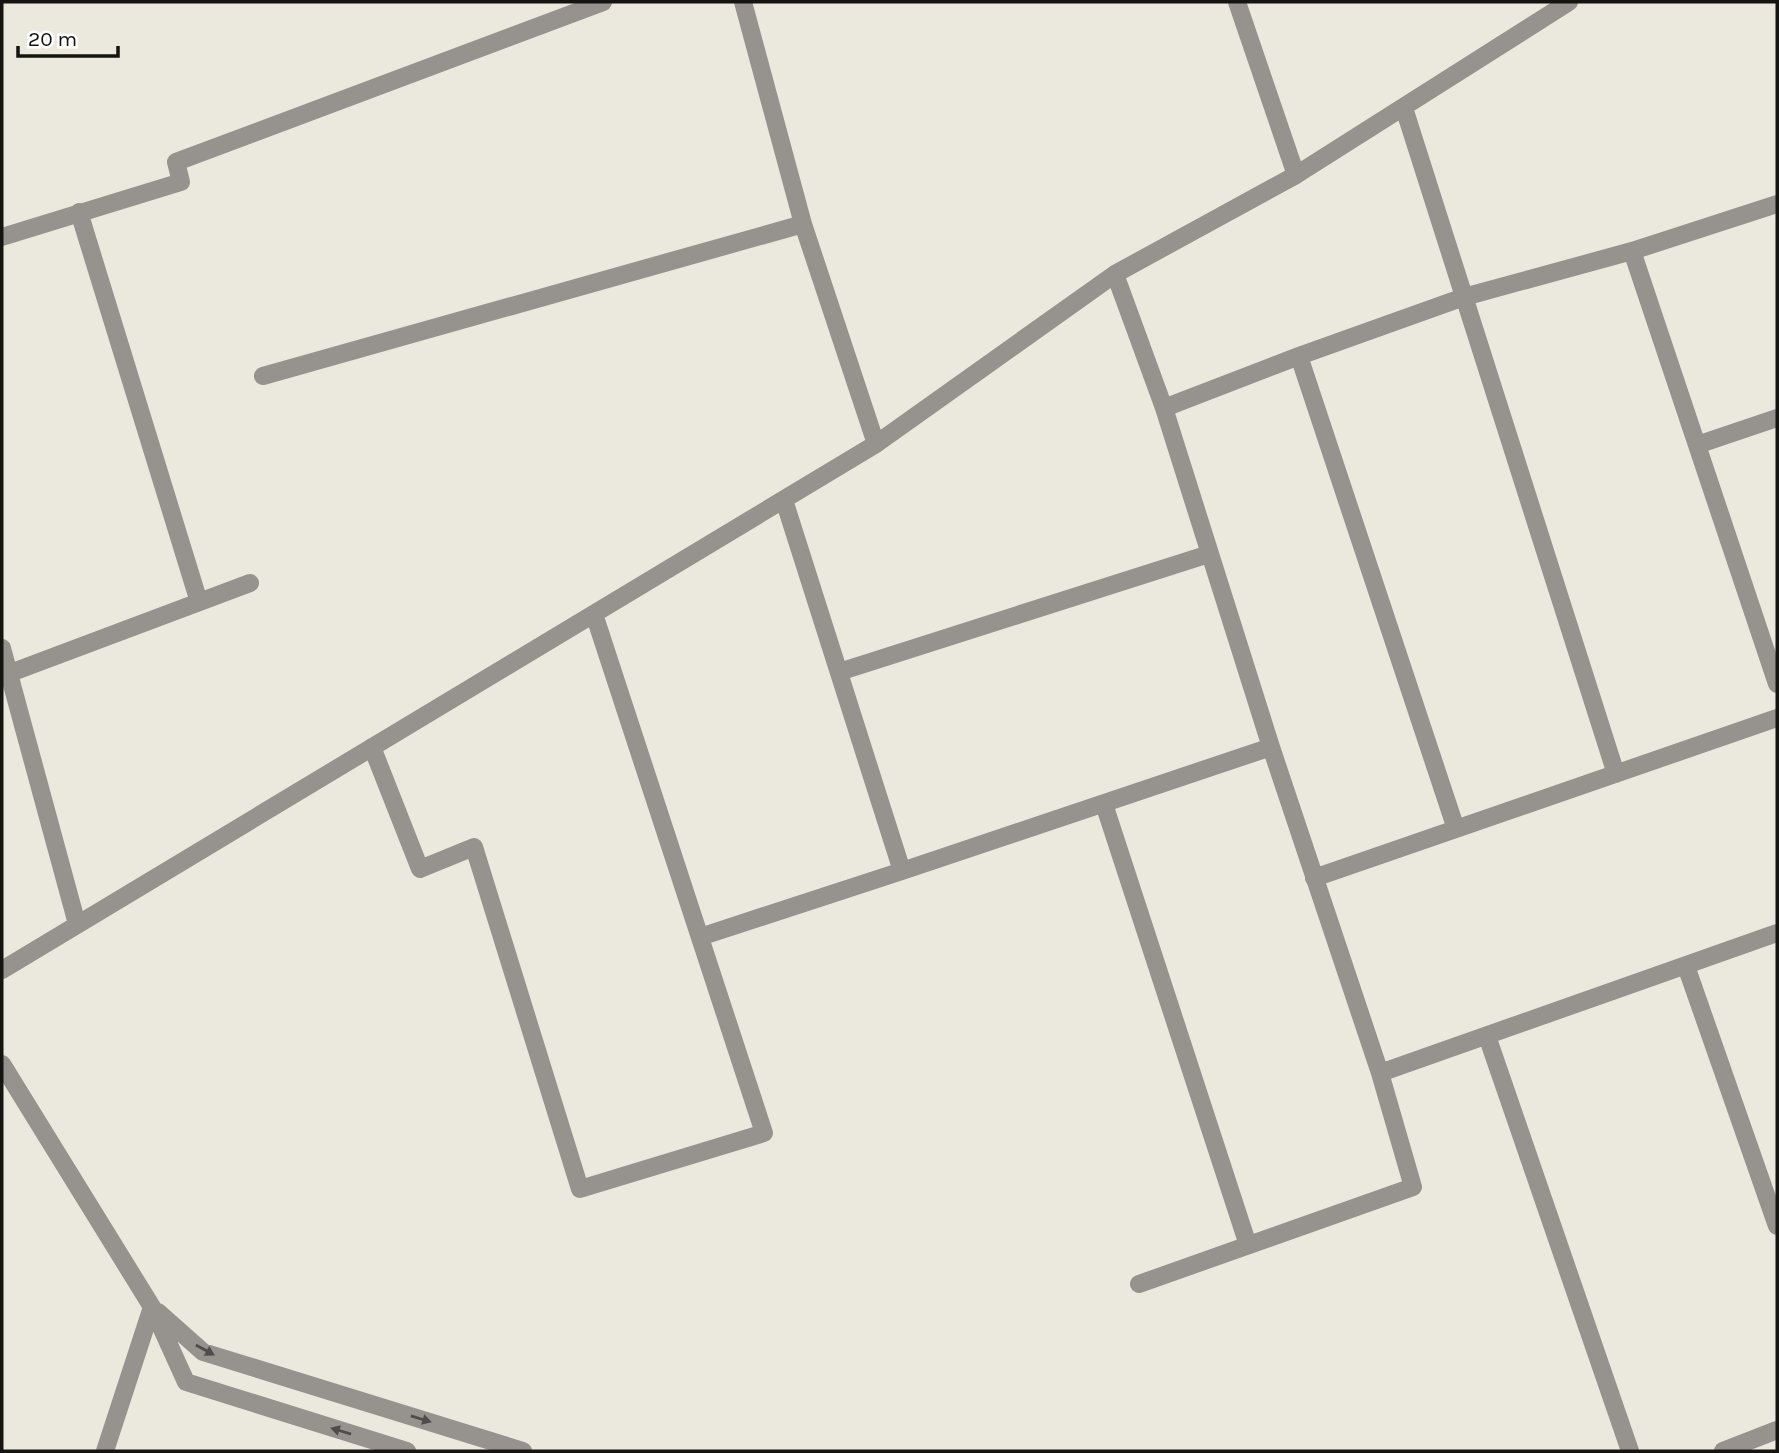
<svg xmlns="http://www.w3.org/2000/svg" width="1779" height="1453" font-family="Karla,sans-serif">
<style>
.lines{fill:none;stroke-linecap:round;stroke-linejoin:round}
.minor{stroke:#96938f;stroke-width:18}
.oneway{fill:#4f4d4a}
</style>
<rect width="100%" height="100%" fill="#ebe8dd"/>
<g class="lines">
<path class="minor" d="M743,2l60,222 73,220
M1237,2l59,173
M1404,108l212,666
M79,212l120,390
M2,237l179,-55 -5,-20 427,-160
M1632,251l145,433
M1115,274l49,134 107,339 109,326 33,114 -274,97
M1299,356l157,473
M263,376l540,-152
M1164,408l135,-52 165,-59 168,-46 145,-47
M1697,445l80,-27
M784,500l118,371 369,-124
M2,648l75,276
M839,672l370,-118
M2,676l248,-93
M372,747l48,122 54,-22 106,342 184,-56 -170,-519
M1104,804l144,441
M1314,878l463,-160
M700,937l202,-66
M1686,966l91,260
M2,970l874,-526 239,-170 181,-99 273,-173
M1487,1036l143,415
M2,1064l150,243 34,75 221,69
M1380,1073l397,-140
M158,1312l45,40 320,99
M105,1451l47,-144
M1723,1451l54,-21"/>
</g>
<defs><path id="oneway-solid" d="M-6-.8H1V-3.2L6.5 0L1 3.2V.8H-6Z" transform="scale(1.75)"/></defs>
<g class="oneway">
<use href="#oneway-solid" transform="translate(205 1350) rotate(29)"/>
<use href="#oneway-solid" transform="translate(421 1419) rotate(17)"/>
<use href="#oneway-solid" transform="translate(341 1431) rotate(-163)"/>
</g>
<rect width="1779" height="1453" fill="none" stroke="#151411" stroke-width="7"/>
<path d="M18 46v10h100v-10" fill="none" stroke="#151411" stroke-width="3.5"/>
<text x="28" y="46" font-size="21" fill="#151411" stroke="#ffffff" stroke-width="5" paint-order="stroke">20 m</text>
</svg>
